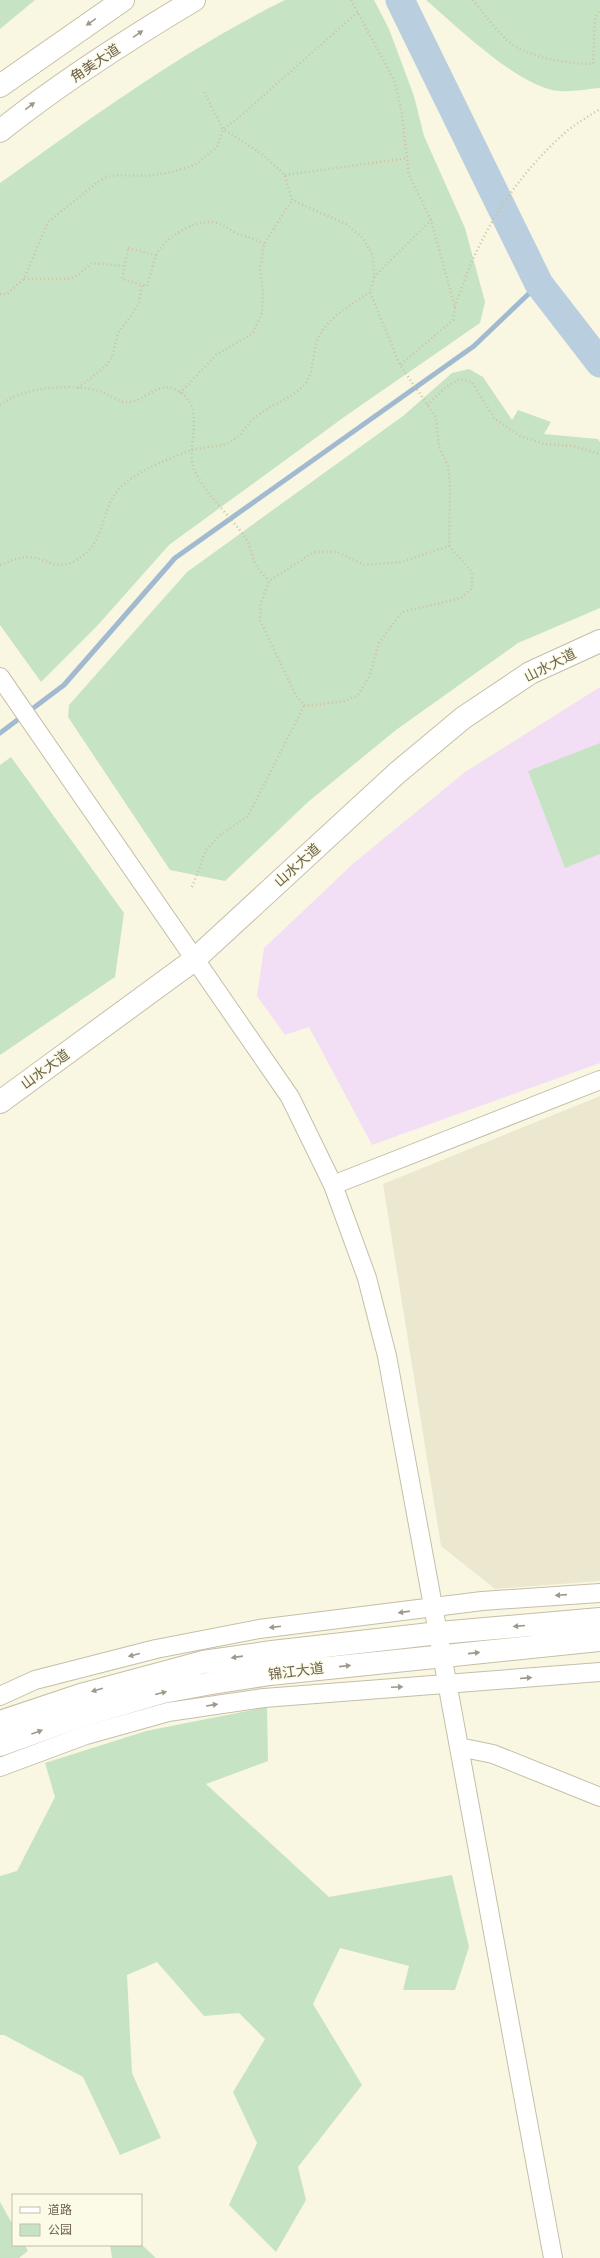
<svg xmlns="http://www.w3.org/2000/svg" width="600" height="2258" font-family="Ubuntu,'Noto Sans SC',sans-serif">
<style>
.residential{fill:#ece8cf}
.education{fill:#f3dff5}
.green{fill:#c6e4c3}
.lines{fill:none;stroke-linecap:round;stroke-linejoin:round}
.stream{stroke:#a1bad0;stroke-width:5}
.river{stroke:#b9cedf;stroke-width:29}
.minor-casing{stroke:#c6bea8;stroke-width:20}
.tertiary-casing{stroke:#c6bea8;stroke-width:24}
.secondary-casing{stroke:#c8c0a6;stroke-width:24}
.path{stroke:#cfc1a1;stroke-width:2.5;stroke-dasharray:1 3;stroke-linecap:butt}
.minor{stroke:#fff;stroke-width:18}
.tertiary{stroke:#fff;stroke-width:22}
.secondary{stroke:#fff;stroke-width:22}
.oneway{fill:#a0998b}
.labels{text-anchor:middle;stroke-width:3;stroke-linejoin:round;paint-order:stroke}
.street-label{font-size:14px;fill:#6d624c;stroke:#fcfbe7}
</style>
<rect width="100%" height="100%" fill="#f9f7e2"/>
<path class="residential" d="M600,1096v485l-105,8 -54,-43 -58,-362z"/>
<path class="education" d="M600,687v376l-228,82 -63,-118 -24,8 -28,-39 7,-48 91,-86 110,-90z"/>
<path class="green" d="M0,0h35l-35,29z
M285,0h89l15,29 25,67 10,40 41,92 20,74 -5,21 -133,92 -178,130 -72,81 -56,56 -41,-57v-442c92,-66 184,-133 285,-183z
M426,0h174v88c-13,1 -27,4 -40,3 -39,-2 -104,-65 -134,-91z
M469,369l14,8 29,43 6,-10 33,12 -7,12 54,5 2,3v166l-82,35 -122,87 -88,72 -83,79 -55,-11 -102,-153 1,-12 118,-133 216,-156 49,-43z
M600,743v111l-35,14 -37,-97z
M11,757l113,156 -9,64 -115,78v-290z
M267,1707l1,54 -62,23 123,113 123,-22 17,72 -14,43h-52l6,-24 -69,-18 -27,56 49,81 -64,82 8,33 -30,52 -47,-47 28,-62 -24,-51 32,-53 -26,-26 -35,3 -47,-54 -30,13 5,98 29,65 -41,17 -37,-78 -79,-42h-4v-159l17,-5 38,-74 -10,-34 101,-32z
M0,2202l13,23v20h12l3,6 -9,7h-19z
M141,2244l15,14h-44l-2,-13z"/>
<g class="lines">
<path class="stream" d="M0,733l64,-48 111,-127 299,-212 65,-62"/>
<path class="river" d="M400,0l139,284 61,79"/>
<g class="minor-casing">
<path id="minor" d="M0,677l290,420 43,88 34,93 20,78 166,902
M333,1185l267,-105
M0,1696l35,-16 121,-31 103,-20 223,-28 118,-8
M459,1747l34,7 107,43
M0,1767l86,-32 82,-23 96,-14 336,-26"/>
</g>
<g class="tertiary-casing">
<path id="tertiary" d="M0,1102l194,-142 203,-187 66,-55 67,-45 70,-32
M0,1722l84,-28 119,-32 69,-10 167,-19 161,-14
M0,1745l81,-29 82,-24 49,-9 58,-9 330,-34"/>
</g>
<g class="secondary-casing">
<path id="secondary" d="M0,86l123,-86
M0,131c61,-49 127,-91 194,-131"/>
</g>
<path class="path" d="M351,0l43,80 7,28 8,67 22,45 24,87 -2,13 -53,45
M473,0c10,13 30,40 45,48 25,12 48,15 75,16l2,-46 5,-8
M204,92l19,37 39,25 23,21 7,25 54,24 17,14 10,18 1,22 -4,14 30,73 36,52 3,30 9,19 2,20 -1,60 -48,16 -37,3 -26,-13h-24l-45,29 -8,22 -1,17 36,76 9,10 40,-5 13,-6 11,-18 10,-34 23,-31 59,-14 11,-10v-16l-23,-26
M285,175l123,-17
M128,248l28,7 -9,31 -25,-7z
M156,255c10,-18 35,-34 57,-33 10,1 16,8 25,12 9,3 18,5 26,10
M374,277l57,-57
M24,279h44l7,-2 17,-14 31,3
M0,294h7l17,-15 24,-57 50,-40 9,-5 9,-2 31,1 25,-4 23,-7 22,-18 6,-18 14,-10 121,-107
M455,307c21,-68 58,-129 112,-176 10,-8 22,-15 33,-22
M78,388l27,-21 7,-10 6,-24 15,-20 6,-11 3,-18
M180,393l36,-38 37,-22 9,-20 1,-22 -3,-21 4,-26 28,-44
M0,405c23,-18 71,-22 99,-14 10,3 20,12 31,11 18,-2 30,-26 53,-8 21,17 4,51 10,72 6,21 38,51 52,71 6,9 6,18 11,28 3,6 9,11 13,16
M427,405l20,-19 13,-7 12,3 22,36 26,18 24,8 28,2 28,8
M0,565c10,-4 18,-8 29,-8 18,1 25,14 46,4 35,-19 23,-56 49,-77 18,-15 44,-25 67,-34 12,-4 30,-2 41,-9 9,-5 13,-14 20,-21 16,-15 39,-20 53,-36 10,-13 7,-29 12,-43 7,-21 35,-37 53,-49
M192,887l14,-37 14,-15 28,-19 56,-110"/>
<use href="#minor" class="minor"/>
<use href="#tertiary" class="tertiary"/>
<use href="#secondary" class="secondary"/>
</g>
<defs><path id="oneway-solid" d="M-6-.8H1V-3.2L6.5 0L1 3.2V.8H-6Z"/></defs>
<g class="oneway">
<use href="#oneway-solid" transform="translate(91 22) rotate(145)"/>
<use href="#oneway-solid" transform="translate(138 34) rotate(-34)"/>
<use href="#oneway-solid" transform="translate(30 106) rotate(-37)"/>
<use href="#oneway-solid" transform="translate(561 1595) rotate(176)"/>
<use href="#oneway-solid" transform="translate(404 1612) rotate(172)"/>
<use href="#oneway-solid" transform="translate(519 1626) rotate(175)"/>
<use href="#oneway-solid" transform="translate(275 1627) rotate(173)"/>
<use href="#oneway-solid" transform="translate(474 1653) rotate(-6)"/>
<use href="#oneway-solid" transform="translate(134 1655) rotate(166)"/>
<use href="#oneway-solid" transform="translate(237 1657) rotate(172)"/>
<use href="#oneway-solid" transform="translate(345 1666) rotate(-6)"/>
<use href="#oneway-solid" transform="translate(526 1678) rotate(-5)"/>
<use href="#oneway-solid" transform="translate(397 1687) rotate(-3)"/>
<use href="#oneway-solid" transform="translate(97 1690) rotate(164)"/>
<use href="#oneway-solid" transform="translate(161 1693) rotate(-14)"/>
<use href="#oneway-solid" transform="translate(212 1705) rotate(-9)"/>
<use href="#oneway-solid" transform="translate(37 1732) rotate(-20)"/>
</g>
<g class="labels">
<g class="street-label">
<text transform="translate(95 63) rotate(-34)" y="5">角美大道</text>
<text transform="translate(550 665) rotate(-27)" y="5">山水大道</text>
<text transform="translate(297 865) rotate(-42)" y="5">山水大道</text>
<text transform="translate(45 1069) rotate(-36)" y="5">山水大道</text>
<text transform="translate(296 1671) rotate(-7)" y="5">锦江大道</text>
</g>
</g>
<rect x="12" y="2194" width="130" height="52" fill="#fcfbe7" stroke="#c3bea9"/>
<rect x="20" y="2207" width="20" height="6" fill="#ffffff" stroke="#c3bea9"/>
<text x="48" y="2214" font-size="12" fill="#6d624c">道路</text>
<rect x="20" y="2224" width="20" height="12" fill="#c6e4c3" stroke="#c3bea9"/>
<text x="48" y="2234" font-size="12" fill="#6d624c">公园</text>
</svg>
